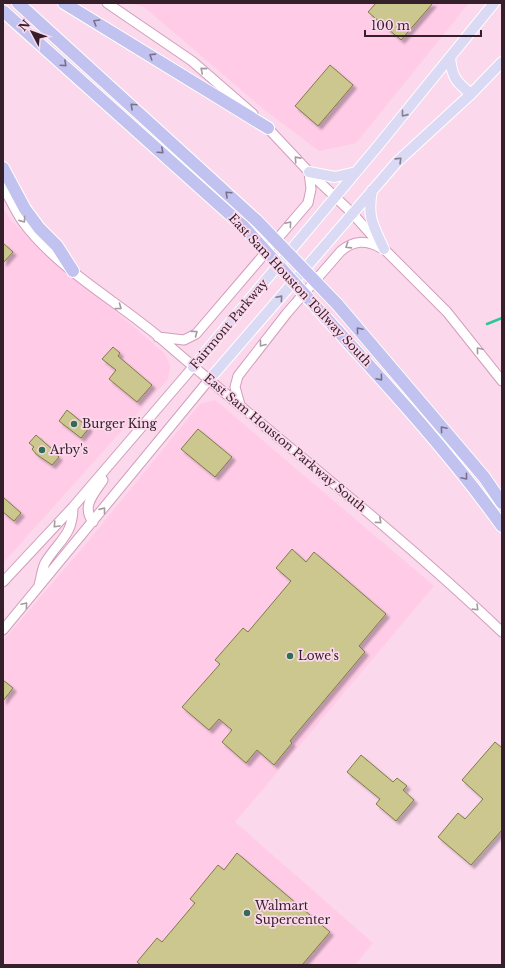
<svg xmlns="http://www.w3.org/2000/svg" width="505" height="968" font-family="'Libre Baskerville',serif">
<style>
.built{fill:#ffcbe7}
.lines{fill:none;stroke-linecap:round;stroke-linejoin:round}
.stream{stroke:#2ec692;stroke-width:2.5}
.building{fill:#cbc78e;stroke:#807c45;filter:url(#shadow)}
.secondary-casing{stroke:#d39dbc;stroke-width:11}
.primary-casing{stroke:#fff;stroke-width:12}
.motorway-casing{stroke:#fff;stroke-width:14}
.secondary{stroke:#fff;stroke-width:9}
.primary{stroke:#dadaf5;stroke-width:10}
.motorway{stroke:#c1c2ef;stroke-width:12}
.motorway-bridge-casing{stroke:#fff;stroke-width:14;stroke-linecap:butt}
.motorway-bridge{stroke:#c1c2ef;stroke-width:12}
.oneway{stroke:#7a708d}
.oneway2{stroke:#a49aa0}
.oneway3{stroke:#877c90}
.poi-dot{fill:#336c55;stroke:#fbd8eb;stroke-width:1.5}
.labels{text-anchor:middle;stroke-width:3.5;stroke-linejoin:round;paint-order:stroke}
.street-label{font-size:12px;fill:#341f2b;stroke:#fbd8eb}
.poi-label{font-size:12px;fill:#341f2b;stroke:#fbd8eb;text-anchor:start}
</style>
<defs>
<filter id="shadow"><feDropShadow dx="3.5" dy="3.5" stdDeviation="1" flood-color="#0004"/></filter>
</defs>
<rect width="100%" height="100%" fill="#fbd8eb"/>
<path class="built" d="M129,3h340l-113,140 -37,8 -53,-40 -122,-104z
M3,208l7,12 155,134 5,12 -2,13 -165,184z
M215,400l219,186 -199,236 138,121 -18,22h-352v-324l83,-97 114,-140z"/>
<g class="lines">
<path class="stream" d="M487,324l15,-6"/>
</g>
<path class="building" d="M376,3h57l-32,37 -33,-28z
M330,65l23,20 -35,41 -23,-20z
M3,243l10,9 -10,11z
M113,347l7,6 -2,3 34,29 -15,17 -28,-23 7,-9 -14,-11z
M67,410l22,18 -8,10 -22,-17z
M198,429l34,28 -17,20 -34,-28z
M36,435l16,14 -1,1 8,7 -7,8 -16,-11 -4,-5 2,-2 -5,-4z
M3,497l18,16 -7,8 -11,-9z
M292,549l14,13 8,-10 72,62 -27,32 6,6 -75,89 2,2 -18,22 -17,-15 -11,13 -24,-21 10,-12 -13,-11 -10,11 -27,-23 38,-43 -5,-4 28,-32 5,4 43,-51 -15,-13z
M3,680l10,8 -10,13z
M495,742l7,6v82l-31,35 -33,-28 20,-24 7,6 18,-20 -21,-19z
M361,755l32,27 4,-4 10,8 -4,4 11,10 -18,21 -20,-17 4,-5 -33,-27z
M237,853l93,79 -28,33h-161l-4,-3 20,-24 5,4 33,-39 -5,-4 28,-34 6,5z"/>
<g class="lines">
<g class="secondary-casing">
<path id="secondary" d="M107,3l85,58 61,53
M264,124l45,48 43,41 32,36 63,63 55,69
M3,187c7,11 12,24 20,35 36,48 91,77 136,115 114,99 234,191 343,295
M158,337l26,3 12,-6 112,-131 3,-14 -2,-17
M240,405l-5,-18 3,-11 49,-63 54,-62c13,-11 25,-11 40,-3
M93,522c-12,-16 1,-28 10,-42
M3,582l70,-75 120,-140
M39,585c2,-7 3,-16 6,-22 13,-22 28,-27 28,-56
M3,630l205,-249"/>
</g>
<g class="primary-casing">
<path id="primary" d="M450,57c2,20 5,24 21,37
M309,172l26,5 21,-5
M372,190c-5,28 1,35 12,59
M193,367l184,-220 117,-144
M208,381l189,-219 74,-68 31,-32"/>
</g>
<g class="motorway-casing">
<path id="motorway" d="M18,3l239,218
M64,3l204,125
M3,11l241,216
M3,168l22,41 14,19 18,18 16,25
M337,304l147,173 18,26
M326,318c61,67 123,134 176,208"/>
</g>
<use href="#secondary" class="secondary"/>
<use href="#primary" class="primary"/>
<use href="#motorway" class="motorway"/>
<g class="motorway-bridge-casing">
<path id="motorway-bridge" d="M257,221l80,83
M244,227l82,91"/>
</g>
<use href="#motorway-bridge" class="motorway-bridge"/>
</g>
<defs><path id="oneway-chevron" d="M-2-3.5L2.5 0L-2 3.5" fill="none" stroke-width="1.6" stroke-linecap="round" stroke-linejoin="round"/></defs>
<g class="oneway">
<use href="#oneway-chevron" transform="translate(96 22) rotate(-149)"/>
<use href="#oneway-chevron" transform="translate(152 56) rotate(-148)"/>
<use href="#oneway-chevron" transform="translate(64 64) rotate(42)"/>
<use href="#oneway-chevron" transform="translate(133 106) rotate(-137)"/>
<use href="#oneway-chevron" transform="translate(161 151) rotate(42)"/>
<use href="#oneway-chevron" transform="translate(228 194) rotate(-137)"/>
<use href="#oneway-chevron" transform="translate(359 330) rotate(-130)"/>
<use href="#oneway-chevron" transform="translate(380 378) rotate(49)"/>
<use href="#oneway-chevron" transform="translate(443 429) rotate(-130)"/>
<use href="#oneway-chevron" transform="translate(465 477) rotate(50)"/>
</g>
<g class="oneway2">
<use href="#oneway-chevron" transform="translate(203 70) rotate(-140)"/>
<use href="#oneway-chevron" transform="translate(297 159) rotate(-132)"/>
<use href="#oneway-chevron" transform="translate(23 220) rotate(55)"/>
<use href="#oneway-chevron" transform="translate(289 224) rotate(-50)"/>
<use href="#oneway-chevron" transform="translate(348 246) rotate(148)"/>
<use href="#oneway-chevron" transform="translate(119 307) rotate(36)"/>
<use href="#oneway-chevron" transform="translate(195 333) rotate(-37)"/>
<use href="#oneway-chevron" transform="translate(262 344) rotate(128)"/>
<use href="#oneway-chevron" transform="translate(479 350) rotate(-130)"/>
<use href="#oneway-chevron" transform="translate(103 510) rotate(-51)"/>
<use href="#oneway-chevron" transform="translate(379 521) rotate(41)"/>
<use href="#oneway-chevron" transform="translate(56 525) rotate(133)"/>
<use href="#oneway-chevron" transform="translate(25 605) rotate(-50)"/>
<use href="#oneway-chevron" transform="translate(476 608) rotate(44)"/>
</g>
<g class="oneway3">
<use href="#oneway-chevron" transform="translate(404 114) rotate(129)"/>
<use href="#oneway-chevron" transform="translate(399 160) rotate(-44)"/>
<use href="#oneway-chevron" transform="translate(280 298) rotate(-49)"/>
</g>
<g class="poi-dot">
<circle cx="74" cy="424" r="4"/>
<circle cx="42" cy="450" r="4"/>
<circle cx="290" cy="656" r="4"/>
<circle cx="247" cy="913" r="4"/>
</g>
<g class="labels">
<g class="street-label">
<text transform="translate(300 290) rotate(47)" y="4">East Sam Houston Tollway South</text>
<text transform="translate(229 324) rotate(-50)" y="4">Fairmont Parkway</text>
<text transform="translate(285 443) rotate(40)" y="4">East Sam Houston Parkway South</text>
</g>
<g class="poi-label">
<text x="82" y="428">Burger King</text>
<text x="50" y="454">Arby's</text>
<text x="298" y="660">Lowe's</text>
<text x="255" y="910">Walmart<tspan x="255" dy="14">Supercenter</tspan></text>
</g>
</g>
<rect width="505" height="968" fill="none" stroke="#341f2b" stroke-width="8"/>
<g transform="translate(32 32) rotate(311)" stroke="#fbd8eb" stroke-width="3" paint-order="stroke">
<path d="M0-3L7 15L0 10L-7 15Z" fill="#341f2b"/>
<text y="-6" font-size="11" font-weight="bold" text-anchor="middle" fill="#341f2b">N</text>
</g>
<path d="M365 30v6h116v-6" fill="none" stroke="#341f2b" stroke-width="2"/>
<text x="371" y="30" font-size="12" fill="#341f2b" stroke="#fbd8eb" stroke-width="3" paint-order="stroke">100 m</text>
</svg>
